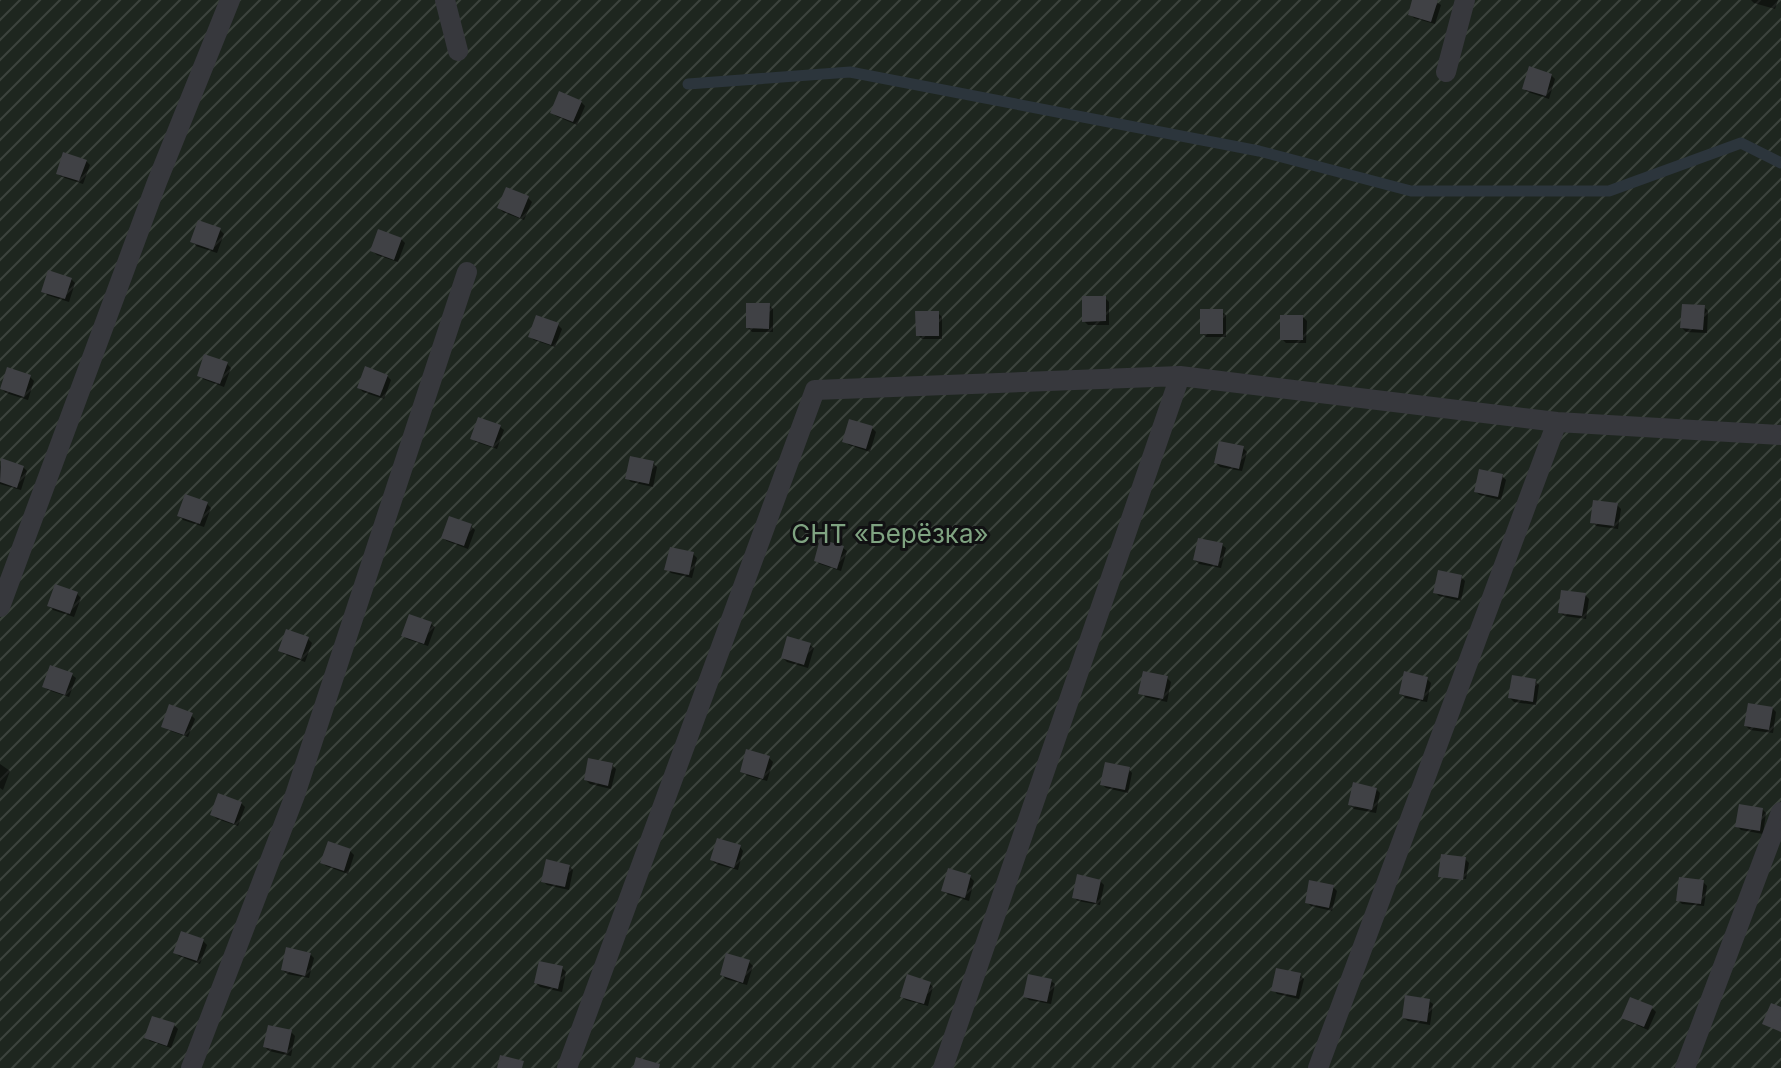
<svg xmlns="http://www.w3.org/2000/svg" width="1781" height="1068" font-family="Inter,sans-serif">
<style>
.garden{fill:url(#garden-furrows)}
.shadow{fill:#0007}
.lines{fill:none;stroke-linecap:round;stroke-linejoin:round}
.stream{stroke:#2c353c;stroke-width:11}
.building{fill:#404145}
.service{stroke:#37383d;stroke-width:20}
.labels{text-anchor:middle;stroke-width:6;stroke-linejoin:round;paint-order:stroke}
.park-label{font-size:26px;fill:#7fa381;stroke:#111113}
</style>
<defs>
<pattern id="garden-furrows" width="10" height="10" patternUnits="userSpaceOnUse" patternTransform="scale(2)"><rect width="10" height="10" fill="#1e261f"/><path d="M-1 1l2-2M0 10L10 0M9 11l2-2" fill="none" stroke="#3c433d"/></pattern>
</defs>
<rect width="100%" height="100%" fill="#161618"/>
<path class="garden" d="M0,0h1781v1068h-1781z"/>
<path class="shadow" d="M1414,0h19l8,5 -6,19 -21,-6 -4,-4z
M1751,0h27l-3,9 -21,-6z
M1551,75l4,4 -6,20 -21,-7 -4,-3z
M581,102l4,4 -8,19 -21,-9 -4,-4z
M86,161l4,4 -7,19 -21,-7 -4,-3z
M528,198l4,4 -8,18 -21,-8 -4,-4z
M220,230l4,4 -7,19 -21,-7 -3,-4z
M401,239l4,4 -7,19 -21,-7 -4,-4z
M71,279l4,4 -6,19 -22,-7 -4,-4z
M1105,298l4,4v23h-21l-4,-4z
M769,305l4,4v23h-21l-4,-4z
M1704,307l4,4 -1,22 -21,-1 -4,-4z
M1222,312l4,3v22h-20l-4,-4z
M938,313l4,4v22h-20l-4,-4z
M1303,317l4,4 -1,22h-20l-4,-4z
M558,325l4,4 -7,18 -21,-7 -4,-4z
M227,364l4,4 -7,19 -21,-8 -4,-4z
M387,376l4,4 -7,19 -21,-7 -4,-4z
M30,377l4,4 -6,19 -22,-7 -4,-4z
M500,427l4,3 -7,19 -21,-7 -4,-4z
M872,428l4,4 -6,20 -21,-7 -4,-4z
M1243,448l4,4 -5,19 -22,-4 -4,-4z
M2,461l21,6 4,4 -6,19 -21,-6v-17z
M653,463l4,4 -4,20 -22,-5 -4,-4z
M1502,476l4,4 -5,20 -21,-5 -4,-3z
M207,504l4,4 -7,19 -21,-7 -4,-4z
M1617,505l4,4 -3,20 -22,-3 -4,-4z
M471,526l4,4 -7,19 -21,-8 -4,-3z
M1222,545l4,3 -5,20 -22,-4 -4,-4z
M843,548l4,3 -6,20 -21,-7 -4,-3z
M693,554l4,4 -5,20 -21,-5 -4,-4z
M1461,577l4,4 -4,20 -22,-5 -4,-4z
M77,594l4,4 -7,19 -21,-7 -4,-4z
M1585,595l4,4 -3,20 -22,-3 -4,-4z
M431,624l4,3 -7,19 -21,-7 -4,-4z
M308,639l4,4 -7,19 -21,-8 -4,-4z
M810,645l4,3 -6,20 -21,-6 -4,-4z
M72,675l4,3 -7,19 -21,-7 -4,-4z
M1167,678l4,4 -4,20 -22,-5 -4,-4z
M1427,679l4,4 -4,19 -22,-4 -4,-4z
M1535,681l4,4 -3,20 -22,-3 -4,-4z
M1772,708l4,4 -3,21 -23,-3 -4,-4z
M191,715l4,4 -7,18 -20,-7 -4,-4z
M769,758l4,4 -6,19 -21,-6 -4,-4z
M0,764l10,7 -7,19 -3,-2z
M612,765l4,4 -5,20 -21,-5 -4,-4z
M1129,769l3,4 -4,20 -22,-5 -4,-4z
M1376,789l4,4 -4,20 -22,-4 -4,-4z
M241,803l4,4 -7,19 -21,-7 -4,-4z
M1762,809l4,4 -3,21 -22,-4 -4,-4z
M740,847l3,4 -5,19 -22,-6 -4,-4z
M350,851l4,4 -6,19 -22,-8 -4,-4z
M1465,859l4,4 -3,16 -25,-3v2l-1,-2z
M569,866l4,4 -4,20 -22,-5 -4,-4z
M970,877l4,4 -5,20 -22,-7 -4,-4z
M1100,881l4,4 -4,20 -22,-4 -4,-4z
M1703,882l4,4 -3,20 -22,-2 -4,-4z
M1333,887l4,4 -5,20 -21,-5 -4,-4z
M203,941l4,4 -7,19 -21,-8 -4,-4z
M310,954l4,4 -5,20 -22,-4 -4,-4z
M728,956l21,6 4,4 -6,19 -21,-6 -4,-4z
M562,968l4,4 -4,20 -22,-5 -4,-4z
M1300,975l4,4 -5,20 -22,-5 -3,-4z
M1051,981l4,3 -4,20 -22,-4 -4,-4z
M930,984l3,3 -5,19 -22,-6 -4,-3z
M1429,1001l4,3 -3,21 -22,-4 -4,-3z
M1652,1008l4,4 -8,18 -20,-9 -4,-3z
M174,1025l4,4 -7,19 -21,-7 -4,-4z
M291,1032l4,4 -4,20 -22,-5 -4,-4z"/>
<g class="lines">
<path class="stream" d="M688,84l162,-12 409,79 152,40h198l132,-48 40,20"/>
</g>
<path class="building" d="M1412,0h26l-7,22 -23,-7z
M1529,66l23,8 -6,22 -24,-7z
M559,91l23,10 -9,21 -23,-9z
M63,152l24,8 -8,21 -23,-7z
M506,187l23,9 -9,22 -23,-10z
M198,220l23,8 -8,22 -23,-8z
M378,229l24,9 -8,22 -24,-9z
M48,270l24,8 -7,21 -24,-7z
M1082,296h24v25l-24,1z
M746,303h24l-1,26 -23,-1z
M1682,304l23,1 -2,25 -23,-2z
M1200,309h23v25h-23z
M915,311h24v25h-23z
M536,315l23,8 -8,22 -23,-8z
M1280,315h23v25h-23z
M204,354l24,8 -8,22 -23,-8z
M365,366l23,9 -8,21 -23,-8z
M7,367l24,8 -7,22 -24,-8z
M478,417l23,8 -8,22 -23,-8z
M849,419l24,7 -7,23 -24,-7z
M1219,441l25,5 -5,23 -25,-6z
M630,456l24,5 -5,23 -24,-5z
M1,458l23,8 -7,22 -17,-6z
M1479,469l24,5 -5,23 -24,-5z
M185,494l23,8 -8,22 -23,-8z
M1593,500l25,3 -4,23 -24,-3z
M449,516l23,8 -8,22 -23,-8z
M1198,538l25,5 -5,23 -25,-6z
M820,539l24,7 -7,23 -23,-8z
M670,547l24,5 -5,23 -25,-5z
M1438,570l24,5 -4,23 -25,-5z
M55,584l23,8 -8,22 -23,-8z
M1561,590l25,3 -4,23 -24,-3z
M409,614l23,8 -8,22 -23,-8z
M286,629l23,8 -8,22 -23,-8z
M787,636l24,7 -7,22 -23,-7z
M50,665l23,8 -8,22 -23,-8z
M1143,671l25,5 -5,23 -25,-5z
M1404,671l24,6 -5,23 -24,-6z
M1512,675l24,4 -3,23 -25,-4z
M1748,703l25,4 -4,23 -25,-4z
M169,704l24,9 -9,22 -23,-8z
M746,749l24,7 -7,23 -23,-7z
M588,758l25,5 -5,23 -24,-6z
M1105,762l25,5 -5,23 -25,-5z
M1353,782l24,6 -5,22 -24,-5z
M218,793l24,9 -8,22 -24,-9z
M1739,804l24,4 -3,23 -25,-4z
M717,838l24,7 -7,23 -24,-8z
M328,841l23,8 -7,22 -24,-8z
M1441,854l25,3 -3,23 -25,-3z
M546,859l24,6 -5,22 -24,-5z
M948,868l23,7 -6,23 -24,-7z
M1077,874l24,6 -5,23 -24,-5z
M1679,877l25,3 -3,24 -25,-3z
M1309,880l25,5 -5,23 -24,-5z
M181,931l23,8 -7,22 -24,-8z
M286,947l25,6 -6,23 -24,-6z
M726,953l24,7 -7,23 -23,-8z
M539,961l24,5 -5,23 -24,-6z
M1276,968l25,5 -5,23 -25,-5z
M907,974l24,8 -7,22 -24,-7z
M1028,974l24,5 -5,23 -24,-5z
M1405,995l25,4 -3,23 -25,-4z
M1630,997l23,9 -9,21 -23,-9z
M1771,1003l10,4v25l-19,-8z
M152,1016l23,7 -8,23 -23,-8z
M268,1025l24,5 -5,23 -24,-6z
M500,1055l24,6 -2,7h-25z
M636,1057l24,7 -1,4h-26z"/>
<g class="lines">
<path class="service" d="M445,0l13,51
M1446,72l19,-72
M0,607l157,-425 73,-182
M191,1068l104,-273 172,-523
M567,1068l248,-678 365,-14 377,46 224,13
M943,1068l237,-692
M1318,1068l239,-646
M1685,1068l96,-256"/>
</g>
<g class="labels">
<g class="park-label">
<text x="890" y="543">СНТ «Берёзка»</text>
</g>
</g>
</svg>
